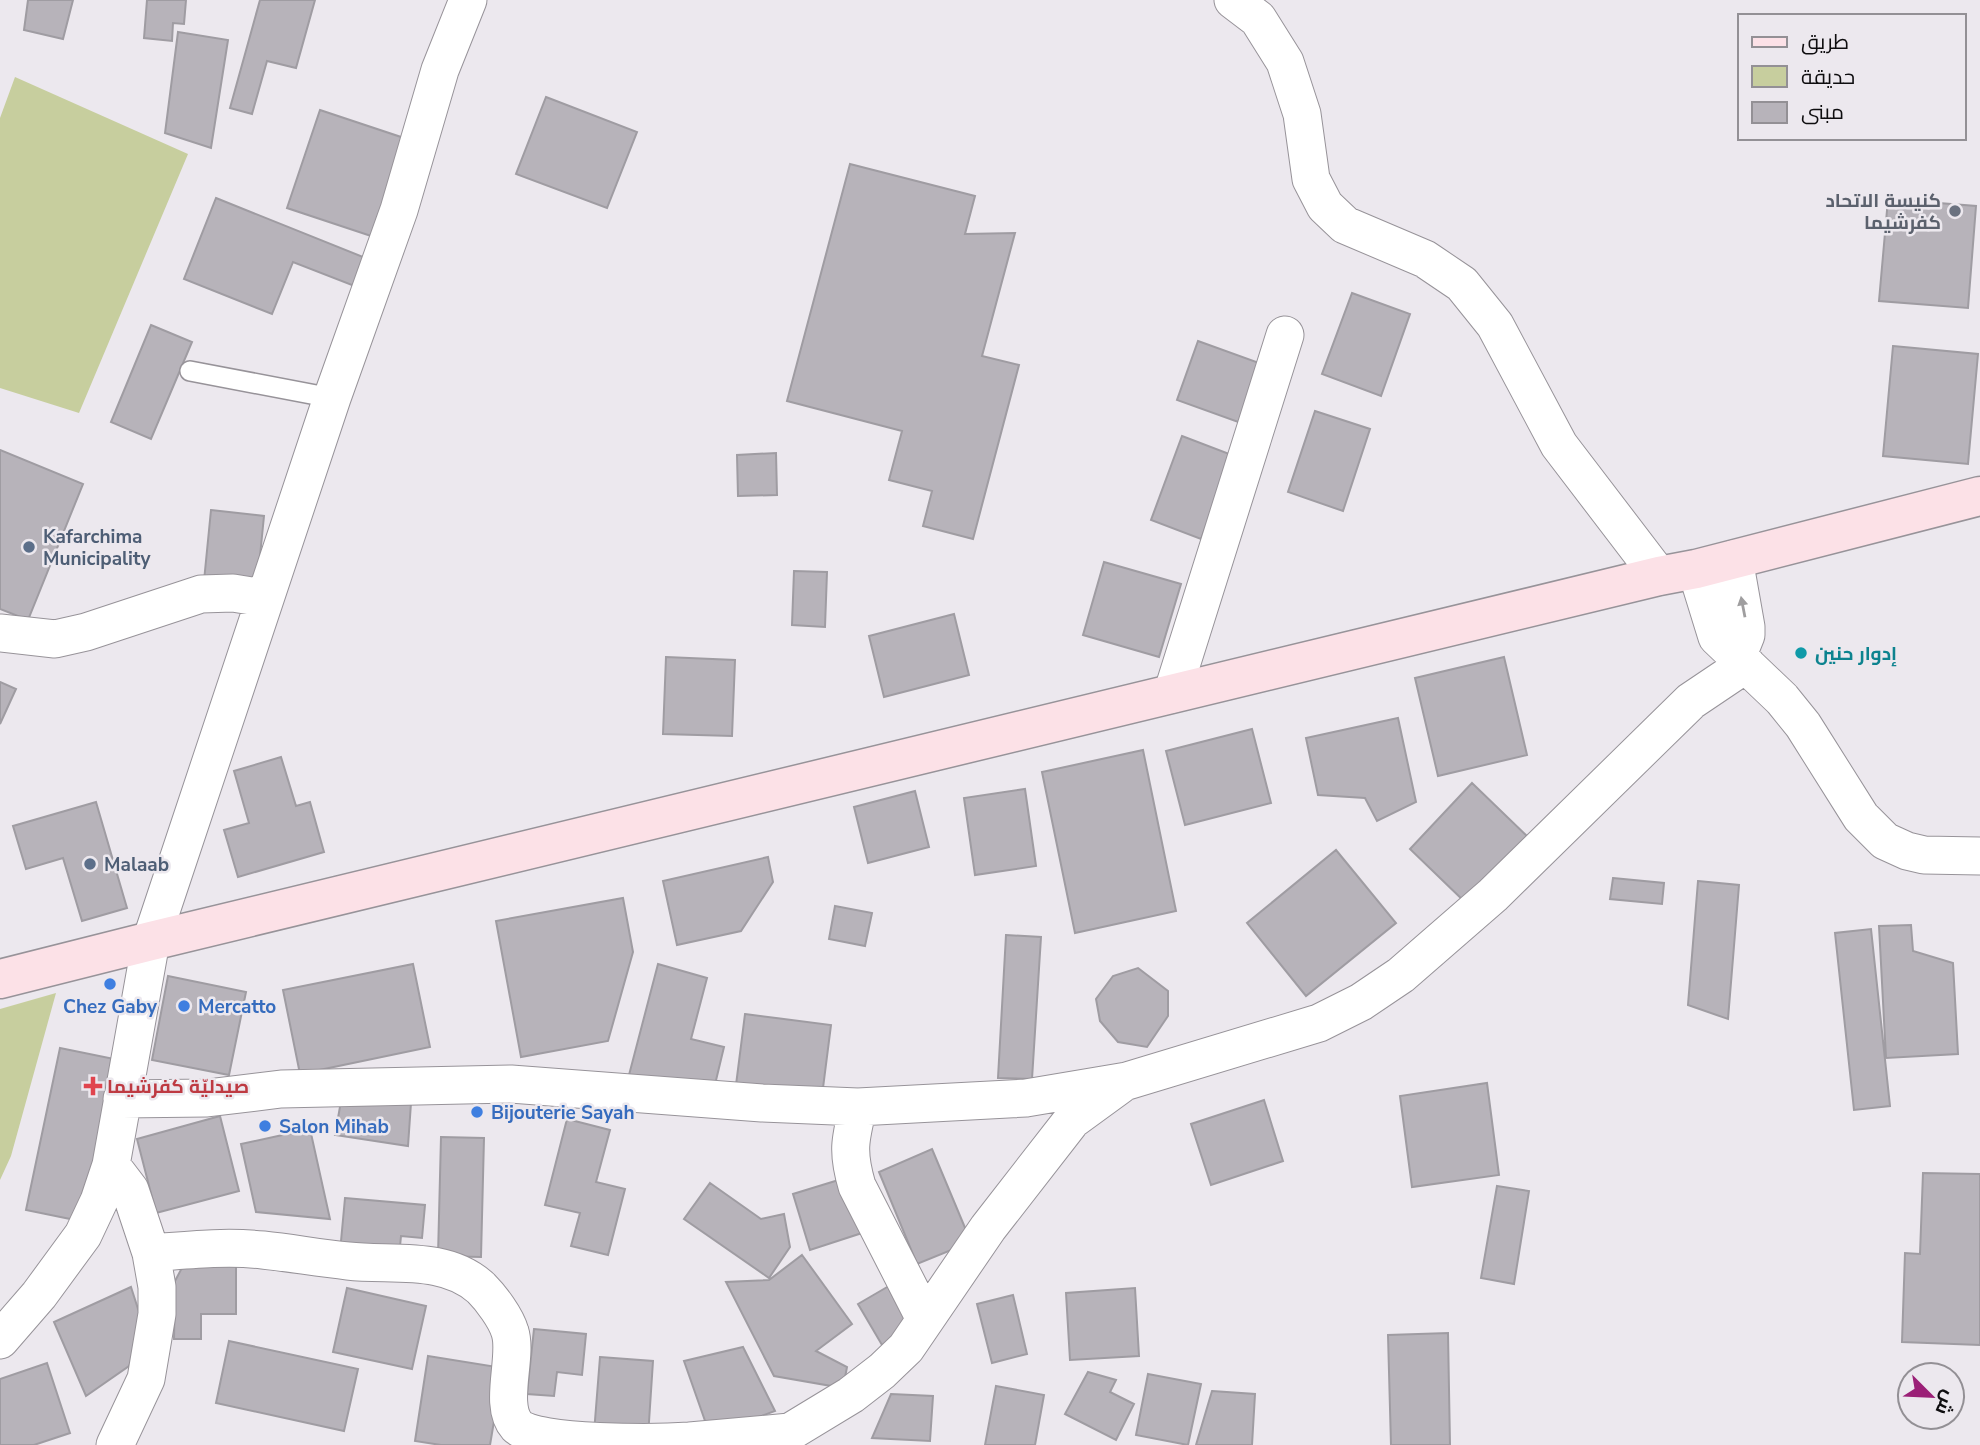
<svg xmlns="http://www.w3.org/2000/svg" width="1980" height="1445" font-family="'Nunito Sans',Cairo,sans-serif">
<style>
.green{fill:#c7ce9e}
.building{fill:#b7b3ba;stroke:#9f9ca2;stroke-width:2}
.lines{fill:none;stroke-linecap:round;stroke-linejoin:round}
.lane-casing{stroke:#979399;stroke-width:22}
.street-casing{stroke:#979399;stroke-width:39}
.secondary-casing{stroke:#979399;stroke-width:41}
.lane{stroke:#fff;stroke-width:19}
.street{stroke:#fff;stroke-width:37}
.secondary{stroke:#fce1e7;stroke-width:38}
.oneway{fill:#9f9e9f}
.worship-dot{fill:#6b7280;stroke:#ece8ee;stroke-width:2.5}
.service-dot{fill:#5c6f8a;stroke:#ece8ee;stroke-width:2.5}
.culture-dot{fill:#0f9aa8;stroke:#ece8ee;stroke-width:2.5}
.shop-dot{fill:#3f7fe0;stroke:#ece8ee;stroke-width:2.5}
.health-dot{fill:#e0444e;stroke:#ece8ee;stroke-width:2.5}
.labels{text-anchor:middle;stroke-width:5;stroke-linejoin:round;paint-order:stroke}
.worship-label{font-size:19px;font-weight:bold;fill:#5b616d;stroke:#ece8ee;text-anchor:end}
.service-label{font-size:19px;font-weight:bold;fill:#4e5e75;stroke:#ece8ee;text-anchor:start}
.culture-label{font-size:19px;font-weight:bold;fill:#0d838f;stroke:#ece8ee;text-anchor:start}
.shop-label{font-size:19px;font-weight:bold;fill:#366cbe;stroke:#ece8ee;text-anchor:start}
.health-label{font-size:19px;font-weight:bold;fill:#be3a42;stroke:#ece8ee;text-anchor:start}
</style>
<rect width="100%" height="100%" fill="#ece8ee"/>
<path class="green" d="M15,77l173,77 -109,259 -79,-25v-270z
M56,993l-45,163 -11,24v-171z"/>
<path class="building" d="M28,0h45l-10,39 -39,-9z
M147,0h39l-2,24 -11,-1 -1,18 -28,-3z
M260,0h55l-19,68 -29,-7 -15,53 -22,-6z
M178,32l50,8 -17,108 -46,-15z
M546,97l91,35 -30,76 -91,-34z
M320,110l90,30 -33,98 -90,-30z
M850,164l125,32 -10,38 50,-1 -33,123 37,9 -46,174 -50,-13 9,-35 -43,-11 13,-49 -115,-30z
M216,198l152,61 -11,28 -64,-25 -21,52 -88,-35z
M1888,199l88,7 -8,102 -89,-7z
M1352,293l58,21 -29,82 -59,-22z
M151,325l41,17 -41,97 -40,-17z
M1198,341l64,23 -21,59 -64,-23z
M1893,346l85,8 -10,110 -85,-8z
M1315,411l55,18 -27,82 -55,-19z
M1182,436l50,19 -31,84 -50,-19z
M0,450l83,34 -55,136 -28,-11z
M776,453l1,42 -39,1 -1,-41z
M211,510l53,6 -7,70 -53,-5z
M1104,562l77,22 -22,73 -76,-22z
M794,571l33,1 -2,55 -33,-2z
M954,614l15,61 -85,22 -15,-61z
M666,657l69,3 -3,76 -69,-2z
M1504,657l23,98 -89,21 -23,-98z
M0,682l16,7 -16,35z
M1398,718l18,84 -39,19 -12,-23 -47,-3 -12,-57z
M1252,729l19,74 -86,22 -19,-74z
M1143,750l33,161 -101,22 -33,-161z
M281,757l15,49 14,-4 14,50 -86,25 -14,-47 25,-7 -15,-52z
M1472,783l57,55 -62,66 -57,-55z
M1025,789l11,77 -61,9 -11,-77z
M915,791l14,56 -61,16 -14,-56z
M96,802l31,106 -45,13 -19,-63 -37,11 -13,-43z
M1336,850l60,73 -90,73 -59,-73z
M768,857l5,25 -32,49 -64,14 -14,-64z
M1613,878l51,5 -2,21 -52,-5z
M1698,881l41,4 -11,134 -40,-14z
M623,898l10,54 -25,89 -87,16 -25,-136z
M835,906l37,7 -7,33 -36,-7z
M1911,925l2,26 40,12 5,91 -72,4 -7,-132z
M1871,929l19,177 -36,4 -19,-177z
M1006,935l35,2 -9,142 -34,-1z
M413,964l17,83 -130,27 -17,-84z
M658,964l49,14 -16,61 33,8 -12,50 -83,-22z
M1138,968l30,23v25l-21,31 -29,-5 -18,-21 -4,-22 17,-23z
M168,976l78,16 -17,83 -77,-15z
M745,1014l86,11 -9,71 -86,-11z
M60,1048l59,12 -34,162 -59,-12z
M1487,1083l12,92 -87,12 -12,-91z
M1264,1100l19,61 -72,24 -20,-61z
M341,1101l70,2 -3,43 -73,-11z
M220,1116l19,75 -83,22 -19,-74z
M567,1119l43,11 -14,52 29,7 -17,66 -37,-9 9,-33 -35,-8z
M310,1129l20,90 -74,-7 -15,-68z
M441,1137l43,1 -3,119 -43,-1z
M932,1149l39,93 -54,22 -38,-92z
M1923,1173l57,1v171l-78,-3 3,-89 15,1z
M845,1178l17,55 -52,17 -17,-56z
M710,1183l51,36 23,-5 6,33 -21,31 -85,-59z
M1497,1186l32,5 -15,93 -33,-6z
M345,1198l80,7 -3,33 -21,-2 -2,21 -59,-5z
M802,1255l50,69 -36,27 31,16 -4,21 -69,-12 -48,-94 43,-2z
M184,1264l52,1v49h-35v25h-27l1,-58z
M894,1283l24,42 -36,20 -24,-41z
M131,1287l14,44 -16,35 -43,30 -32,-74z
M347,1288l79,18 -14,63 -79,-17z
M1135,1288l4,68 -69,4 -4,-67z
M1013,1295l14,59 -35,9 -15,-59z
M534,1329l52,5 -4,41 -25,-3 -3,24 -27,-2z
M1448,1333l2,112h-59l-3,-110z
M229,1341l129,28 -14,62 -128,-28z
M743,1347l32,64 -65,24 -26,-74z
M428,1356l75,12 -13,77h-49l-26,-4z
M600,1357l53,4 -5,76 -54,-4z
M47,1363l23,70 -36,12h-34v-66z
M1088,1372l28,8 -6,12 24,12 -18,36 -51,-26z
M1148,1374l53,10 -13,61 -52,-10z
M996,1386l48,9 -9,50h-50z
M1212,1391l43,3 -3,51h-56z
M891,1394l42,2 -3,45 -58,-3z"/>
<g class="lines">
<g class="lane-casing">
<path id="lane" d="M190,371l142,27"/>
</g>
<g class="street-casing">
<path id="street" d="M1233,0l25,19 27,43 17,52 9,65 14,27 20,19 80,34 37,25 33,41 64,120 100,131
M1734,559l12,68v8l-8,20
M1696,569l21,68 65,62 21,26 58,92 24,24 22,10 17,4 56,1
M0,633l55,6 31,-7 115,-38 32,-1 31,5
M1172,694l113,-359
M122,1099l85,-1 74,-9 230,-5 251,19 96,4 168,-9 101,-17 192,-58 42,-21 40,-27 92,-80 198,-194 55,-37
M858,1107c-8,33 -11,45 -1,79l68,133
M111,1165l19,25 21,63 6,34v27l-11,65 -31,66
M151,1253c37,-3 75,-7 112,-3 28,3 56,8 85,11 43,5 97,-6 133,27 10,10 25,30 29,44 8,25 -12,73 7,94 18,19 143,17 173,15
M0,1340l39,-45 44,-60 16,-34 12,-36 40,-224 181,-543 67,-188 41,-140 28,-70
M687,1445l3,-4 100,-9 61,-37 31,-24 24,-23 82,-120 84,-108 48,-35"/>
</g>
<g class="secondary-casing">
<path id="secondary" d="M0,979l151,-38 1508,-365 37,-7 284,-73"/>
</g>
<use href="#lane" class="lane"/>
<use href="#street" class="street"/>
<use href="#secondary" class="secondary"/>
</g>
<defs><path id="oneway-solid" d="M-6-.8H1V-3.2L6.5 0L1 3.2V.8H-6Z" transform="scale(1.75)"/></defs>
<use class="oneway" href="#oneway-solid" transform="translate(1743 607) rotate(-101)"/>
<circle class="worship-dot" cx="1955" cy="211" r="7"/>
<g class="service-dot">
<circle cx="29" cy="547" r="7"/>
<circle cx="90" cy="864" r="7"/>
</g>
<circle class="culture-dot" cx="1801" cy="653" r="7"/>
<g class="shop-dot">
<circle cx="110" cy="984" r="7"/>
<circle cx="184" cy="1006" r="7"/>
<circle cx="477" cy="1112" r="7"/>
<circle cx="265" cy="1126" r="7"/>
</g>
<path class="health-dot" d="M89.5 1075.5h7v7h7v7h-7v7h-7v-7h-7v-7h7z"/>
<g class="labels">
<g class="worship-label">
<text x="1941" y="207">كنيسة الاتحاد<tspan x="1941" dy="22">كفرشيما</tspan></text>
</g>
<g class="service-label">
<text x="43" y="543">Kafarchima<tspan x="43" dy="22">Municipality</tspan></text>
<text x="104" y="871">Malaab</text>
</g>
<g class="culture-label">
<text x="1815" y="660">إدوار حنين</text>
</g>
<g class="shop-label">
<text x="110" y="1013" text-anchor="middle">Chez Gaby</text>
<text x="198" y="1013">Mercatto</text>
<text x="491" y="1119">Bijouterie Sayah</text>
<text x="279" y="1133">Salon Mihab</text>
</g>
<g class="health-label">
<text x="107" y="1093">صيدليّة كفرشيما</text>
</g>
</g>
<rect x="1738" y="14" width="228" height="126" fill="#ece8ee" stroke="#939095" stroke-width="2"/>
<rect x="1752" y="37" width="35" height="10" fill="#fce1e7" stroke="#939095" stroke-width="2"/>
<text x="1801" y="49" font-size="21" fill="#0e0d0f">طريق</text>
<rect x="1752" y="66" width="35" height="21" fill="#c7ce9e" stroke="#939095" stroke-width="2"/>
<text x="1801" y="84" font-size="21" fill="#0e0d0f">حديقة</text>
<rect x="1752" y="102" width="35" height="21" fill="#b7b3ba" stroke="#939095" stroke-width="2"/>
<text x="1801" y="119" font-size="21" fill="#0e0d0f">مبنى</text>
<g transform="translate(1931 1396) rotate(114)"><circle r="33" fill="#ece8ee" stroke="#939095" stroke-width="2"/>
<path d="M0-5L12 26L0 18L-12 26Z" fill="#9b2077"/>
<text y="-10" font-size="19" font-weight="bold" text-anchor="middle" fill="#0e0d0f">ش</text>
</g>
</svg>
